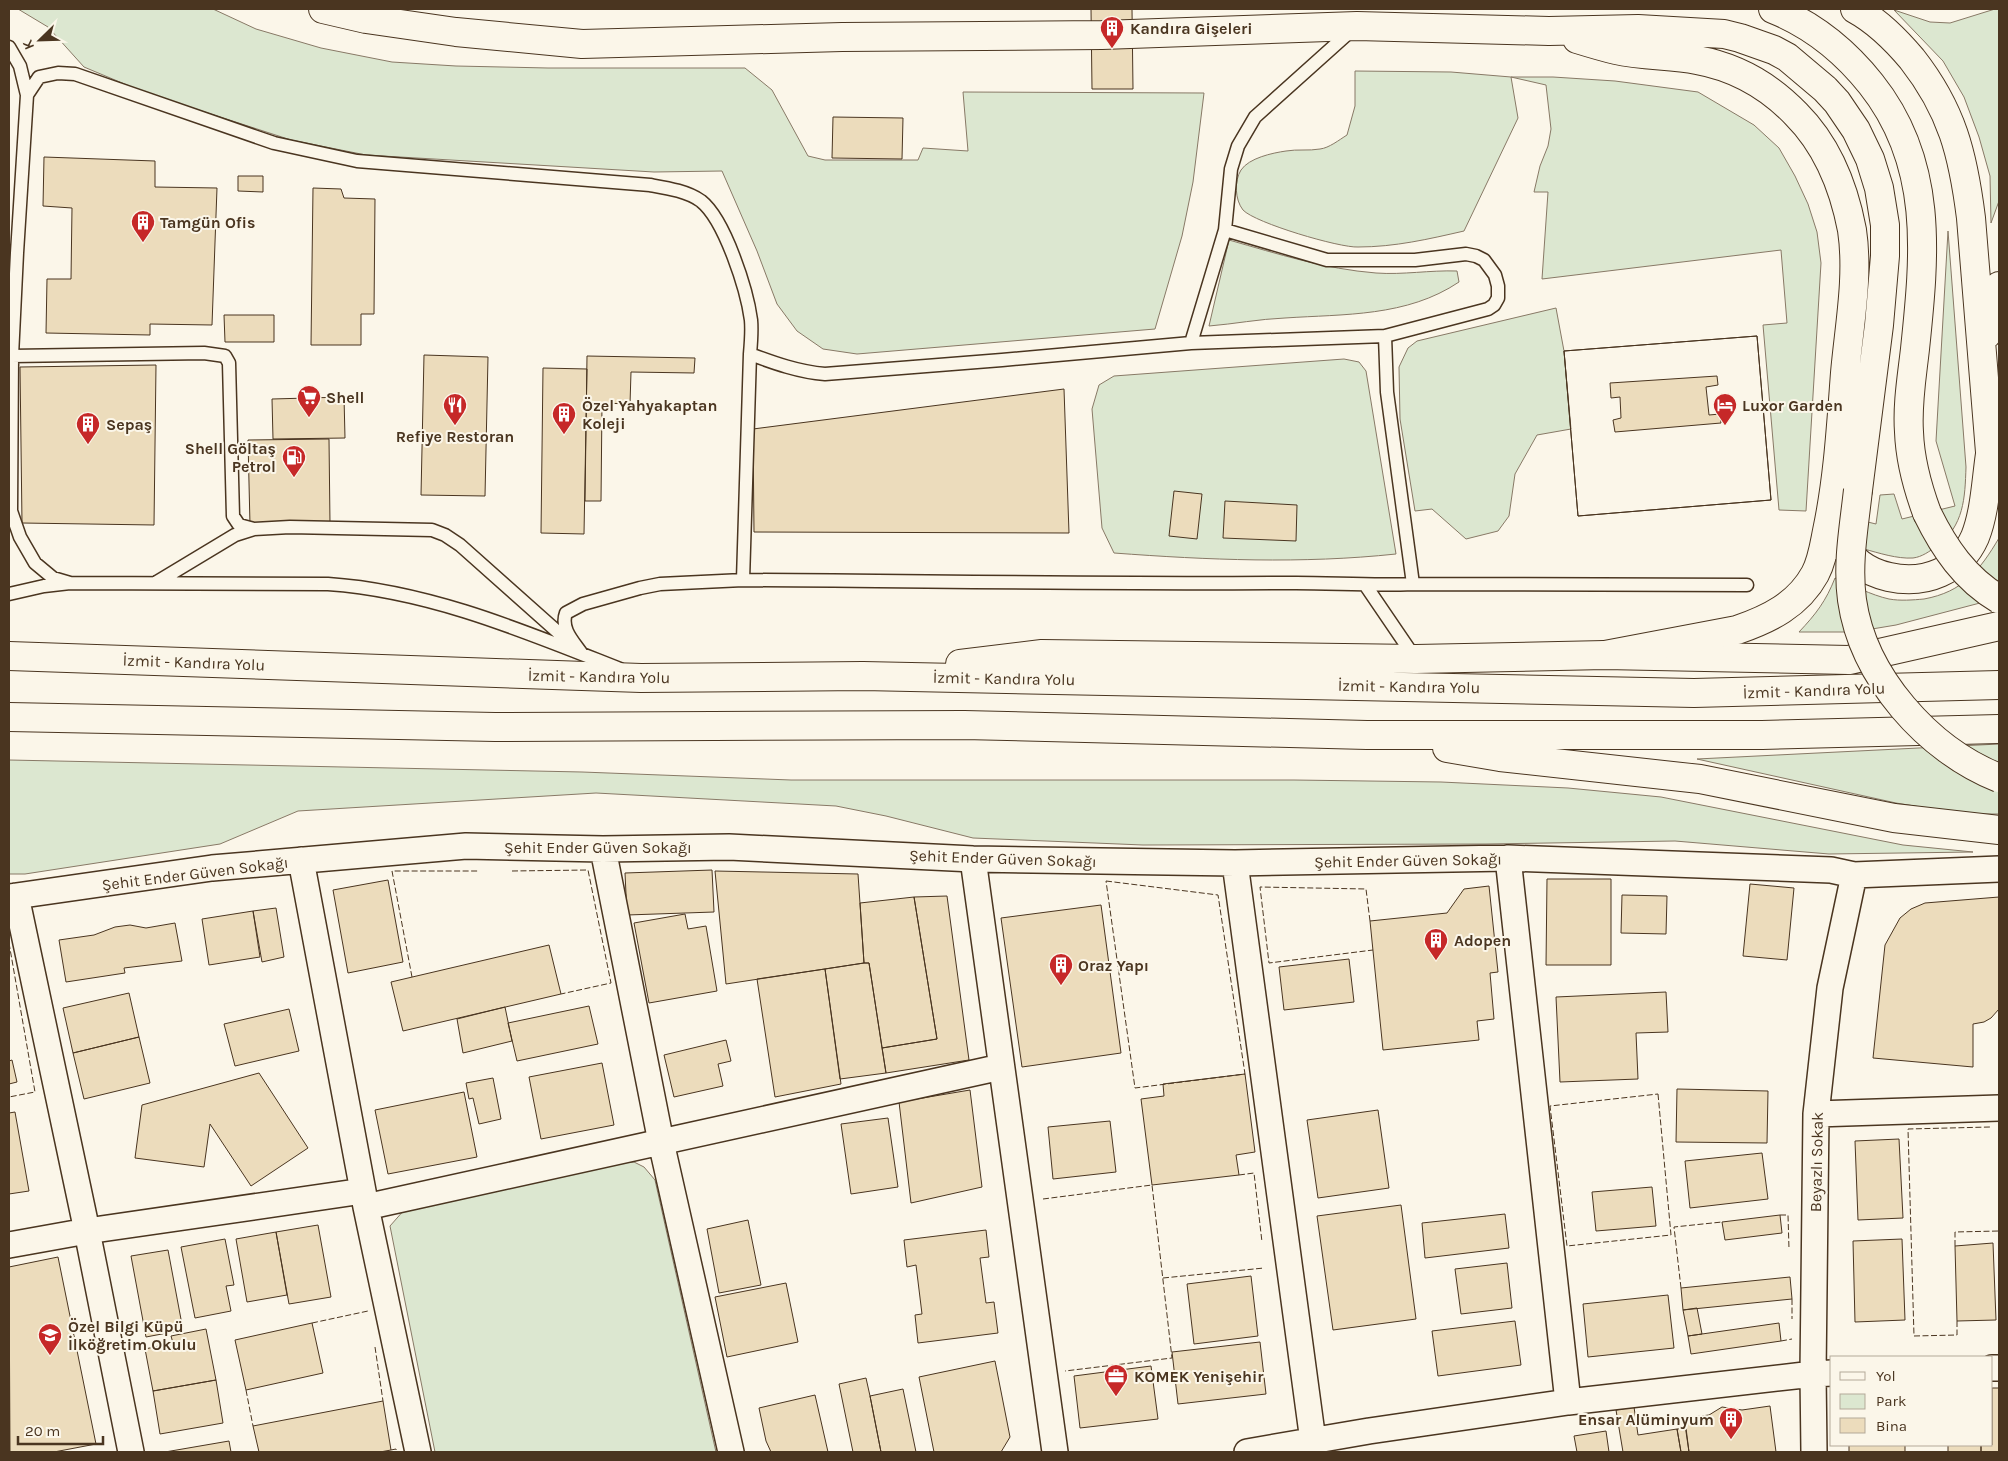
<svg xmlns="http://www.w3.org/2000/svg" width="2008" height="1461" font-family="Karla,sans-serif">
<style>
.green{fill:#dce7d0;stroke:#887966}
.building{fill:#ecdcbc;stroke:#4a3520;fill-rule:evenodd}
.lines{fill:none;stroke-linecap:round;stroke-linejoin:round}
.service-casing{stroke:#4a3520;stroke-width:15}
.minor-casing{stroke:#4a3520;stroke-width:28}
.trunk-casing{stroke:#4a3520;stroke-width:30}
.motorway-casing{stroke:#4a3520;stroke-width:30}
.service{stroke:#fbf6e9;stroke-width:12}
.minor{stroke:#fbf6e9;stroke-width:25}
.trunk{stroke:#fbf6e9;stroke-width:28}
.motorway{stroke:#fbf6e9;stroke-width:28}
.motorway-bridge-casing{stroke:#4a3520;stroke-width:30;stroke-linecap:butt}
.motorway-bridge{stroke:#fbf6e9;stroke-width:28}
.fence{stroke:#4a3520;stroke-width:1;stroke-dasharray:6 2.5;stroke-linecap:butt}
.labels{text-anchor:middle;stroke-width:4;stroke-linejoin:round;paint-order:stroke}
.poi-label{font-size:16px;font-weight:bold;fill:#4a3520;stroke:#fbf6e9;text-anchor:start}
.street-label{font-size:16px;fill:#4a3520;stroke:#fbf6e9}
</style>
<rect width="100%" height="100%" fill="#fbf6e9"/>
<path class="green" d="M18,9h195l43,20 65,19 71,14 64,4 92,2h197l27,22 36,66 17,4h93l5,-12 45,3 -5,-59 241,1 -11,89 -11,54 -27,93 -298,25 -34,-5 -26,-18 -20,-27 -20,-53 -35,-80 -68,1 -288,-17 -75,-15 -145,-47 -62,-26 -36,-40z
M1995,9h4v192l-8,22 -1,-47 -11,-39 -15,-40 -21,-36 -49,-51 36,12 20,1z
M1355,71l96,1 60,5h42l62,4 83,11 56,33 25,23 16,28 13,28 9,28 4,31 -15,248 -27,-1 -16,-185 24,-2 -6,-73 -239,29 6,-87h-14l6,-26 8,-20 3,-17 -5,-44 -35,-8 7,41 -54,113c-35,8 -69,16 -106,16 -18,1 -103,-24 -115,-37 -8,-10 -9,-29 -2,-40 8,-12 31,-17 45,-19 11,-2 23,0 34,-2 9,-1 19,-9 27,-14l8,-29z
M1948,231l18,236c-1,31 -2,59 -29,79 -7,5 -15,11 -24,12 -16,1 -34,-5 -49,-9l-21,-33 33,8 4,-29 14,-1 8,25 53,-13 -19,-65z
M1229,240c49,14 96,29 147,33 27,2 54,-3 81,-2l2,11c-52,35 -115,32 -174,36 -26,1 -51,6 -76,8z
M1556,308l8,43 7,78 -34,6 -22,39 -6,42 -11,15 -32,8 -34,-30 -17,2 -15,-92 -1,-52 9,-19 9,-7z
M1344,359l15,3 7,9 30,183c-94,10 -188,6 -282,-1l-12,-25 -10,-119 7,-24 15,-9z
M1999,538v60l-103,27 -42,7h-55c17,-18 27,-31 36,-54 17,7 36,17 54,21 11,2 24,1 35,0 39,-7 56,-29 75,-61z
M1999,744v70h-35l-68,-11 -199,-44z
M9,760l573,12 209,8h503l147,2 127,6 93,9 242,48 70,7 -144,2 -154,-13 -189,3 -343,1 -170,-7 -87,-22 -50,-10 -240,-13 -298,18 -78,33 -195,30h-16z
M634,1162l10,5 11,13 61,272h-281l-45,-226 15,-17 215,-46z"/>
<path class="building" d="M1091,9h41l1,80h-41z
M833,117l70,1 -1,41 -70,-1z
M44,157l111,4v26l62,1 -5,137 -62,-1v11l-104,-2 1,-54h24l1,-71 -29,-2z
M238,176h25v16l-25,-1z
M313,188l28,1 3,9 31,1 -1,115h-13v31h-50z
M224,315h50v27h-49z
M1757,336l14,164 -193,16 -14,-165zM1717,376l1,9 -12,2 3,28 11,-1 1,9 -106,9 -2,-12 8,-2 -1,-21 -9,1 -1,-15z
M1757,336l14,164 -193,16 -14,-165z
M424,355l64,2 -3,139 -64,-1z
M587,356l108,2 -1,15 -63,-1 -1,32 -28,-1 -1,98h-16z
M156,365l-2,160 -132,-2 -2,-156z
M543,368l44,1 -3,165 -43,-1z
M1064,389l5,144 -315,-1 -1,-103z
M344,397l1,41 -72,1 -1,-40z
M329,439l1,85 -80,1 -2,-85z
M1174,491l28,3 -5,45 -28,-3z
M1225,501l72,4 -1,36 -73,-3z
M712,870l2,42 -87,3 -2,-42z
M715,871l143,3 6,89 -138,21z
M1547,879h64v86h-65z
M388,880l15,82 -55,11 -15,-83z
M1750,884l44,4 -7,72 -44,-4z
M1489,886l9,86 -8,1 4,46 -17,2 2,19 -96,10 -13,-129 77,-8 17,-24z
M1622,895l45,1 -1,38 -45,-1z
M947,896l22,164 -83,13 -4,-25 55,-9 -23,-142z
M914,897l23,142 -55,9 -13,-85h-5l-4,-60z
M1999,897v112l-8,9 -7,4 -11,2v43l-100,-9 12,-113 15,-27 11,-9 14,-6z
M1101,905l20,148 -99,14 -21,-149z
M276,908l8,49 -22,5 -9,-51z
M253,911l7,46 -51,8 -7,-46z
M685,914l3,15 18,-3 11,65 -68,12 -15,-80z
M175,923l7,38 -58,7 1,5 -59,9 -7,-42 35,-5 21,-8 15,-2 16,3z
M549,945l12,49 -158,37 -12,-49z
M1349,959l5,43 -70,8 -5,-43z
M864,963h5l17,110 -46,6 -15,-110z
M825,969l16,115 -66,13 -18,-118z
M1666,992l2,40 -32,1 2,46 -78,3 -4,-85z
M129,993l10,44 -66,16 -10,-45z
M589,1006l9,38 -81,17 -9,-38z
M505,1007l7,34 -49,12 -6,-34z
M289,1009l10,42 -64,15 -11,-42z
M139,1037l11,46 -66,16 -11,-46z
M726,1040l5,21 -13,3 5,22 -49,11 -10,-42z
M12,1060l5,22 -8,2v-23z
M602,1063l12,62 -73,14 -12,-62z
M259,1073l49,75 -57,38 -41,-62 -6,43 -69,-9 7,-53z
M1245,1074l10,78 -19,3 3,20 -87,10 -11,-86 23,-3 -1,-12z
M493,1078l8,41 -22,5 -6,-26 -4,1 -3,-16z
M1677,1089l91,2 -1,52 -91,-1z
M970,1090l12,97 -71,16 -12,-101z
M464,1092l13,65 -89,17 -13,-64z
M1378,1110l11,78 -71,10 -11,-78z
M15,1112l14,79 -20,3v-81z
M888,1118l10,69 -47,7 -10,-70z
M1110,1121l6,51 -63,7 -5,-52z
M1899,1139l4,79 -45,2 -3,-79z
M1762,1153l6,46 -78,9 -5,-47z
M1652,1187l4,39 -60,5 -4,-39z
M1401,1205l15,114 -83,11 -16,-114z
M1505,1214l4,34 -84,10 -3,-35z
M1780,1215l2,18 -57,7 -3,-18z
M748,1220l13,65 -42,8 -12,-64z
M318,1225l13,72 -42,7 -13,-72z
M986,1230l3,27 -9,1 6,45 8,-1 4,31 -80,10 -3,-28 7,-1 -6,-49 -9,2 -3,-27z
M276,1232l11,63 -40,7 -11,-63z
M225,1239l9,46 -8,1 5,25 -36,7 -14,-71z
M1902,1239l3,81 -50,2 -2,-81z
M1993,1243l3,77 -39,1 -2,-75z
M168,1250l15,80 -37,7 -15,-81z
M58,1257l38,187 -42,8h-44l-1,-185z
M1507,1263l5,45 -51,6 -6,-45z
M1251,1276l7,60 -64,8 -7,-60z
M1790,1277l2,22 -109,11 -2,-22z
M786,1283l12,59 -71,15 -12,-60z
M1668,1295l6,53 -86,9 -5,-53z
M1697,1308l5,26 -14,2 -5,-26z
M1515,1321l6,44 -83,11 -6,-45z
M312,1323l11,50 -77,17 -11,-50z
M1779,1323l2,18 -90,13 -3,-18z
M206,1329l10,51 -63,11 -8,-42 28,-6 -2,-7z
M1260,1342l6,52 -88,10 -6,-52z
M995,1361l15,76 -9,15h-67l-15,-75z
M1151,1366l7,53 -78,9 -6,-52z
M866,1378l4,18 11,56h-28l-14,-68z
M216,1380l7,43 -63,11 -7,-43z
M1992,1388h7v64h-18v-7h11z
M903,1389l13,63h-35l-11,-56z
M815,1395l13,57h-57l-5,-11 -7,-33z
M383,1401l8,49 -11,2h-121l-6,-26z
M1770,1406l6,46h-87l-5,-34 25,-3 13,-8 20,3z
M1634,1407l4,28 39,-6 4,23h-58l-7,-42z
M1686,1428l3,24h-8l-4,-23z
M1606,1431l3,21h-32l-3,-16z
M229,1441l2,11h-66z
M1849,1445h56v7h-56z
M1948,1445h33v7h-33z"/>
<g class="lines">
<g class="service-casing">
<path id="service" d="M1353,29l-98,88 -17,29 -7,23 -6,61 102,30h88l51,-6 10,2 8,4 11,15 3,11v12l-4,7 -6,4 -103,27 2,56 26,192
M9,47l11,19 7,29
M1191,343l34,-113
M12,356l192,-3 21,3 4,7 4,153 6,9 15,4
M743,580l7,-226
M157,582l78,-47 19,-6 36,-2 142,3 13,5 15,10 109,97
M70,583l-17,-5 -18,-15 -15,-26 -9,-26 1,-155 5,-103 10,-158 12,-18 19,-4 17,1 199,69 83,18 293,24c17,3 37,6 51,16 24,19 46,89 50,119 1,11 0,23 -1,34 24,9 49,18 75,20l177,-14 189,-17 194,-7
M1366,586l49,72
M9,594l35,-8 26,-3 258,1c102,7 198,48 292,85
M582,654c-8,-12 -22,-25 -16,-41l17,-9 57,-16 20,-4 83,-4c184,1 369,4 553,3 39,0 78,3 117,1l334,1"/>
</g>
<g class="minor-casing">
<path id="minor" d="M603,849l58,293 70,310
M1508,858l60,544
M973,859l82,593
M301,860l65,347 52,245
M1235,863l78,578
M16,896l71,335 44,221
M9,897l203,-29 254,-22 137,3 126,-2 244,12 262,4 273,-5 323,12 23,5 145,-6
M1816,1114l183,-6
M366,1207l635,-140
M9,1245l78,-14 276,-40
M1992,1368h7
M1247,1452l122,-21 199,-29 245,-28 19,-1
M1814,1452l-1,-78 3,-260 14,-126 24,-113"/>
</g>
<g class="trunk-casing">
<path id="trunk" d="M9,656l632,22 222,-2 831,17 305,-8
M960,664l82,-10 374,5 189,-4 244,5 150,-34
M9,717l486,10 469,-2 403,10h395l237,-6
M1447,748l53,9 200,22 194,39 105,12"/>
</g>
<g class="motorway-casing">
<path id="motorway" d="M323,9l43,10 90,13 126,12 260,-7 260,-2 255,-9 192,5 89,-2 86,5 16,4 34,12 13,7 38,32 12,13 19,28 14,29 9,29 6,37v31l-6,69 -21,165
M1773,9c40,16 71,41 98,75 63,79 54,170 44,265 -3,27 -8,55 -6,83 1,28 8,54 18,81
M1855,9c22,12 41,31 57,50 40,51 51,95 59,159l19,234 9,28
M1577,39c13,4 26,8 39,11 27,6 55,5 81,10 39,7 72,26 99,54 31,31 48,74 56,116 7,47 -3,97 -7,143 -4,53 -7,106 -18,158 -3,15 -5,30 -12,43 -17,31 -46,45 -78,56l-132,25
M1987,334l12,-48
M1841,539c9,22 26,33 48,38 36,8 71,-6 86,-40 10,-25 11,-56 15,-83"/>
</g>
<use href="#service" class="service"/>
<use href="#minor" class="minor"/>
<use href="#trunk" class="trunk"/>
<use href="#motorway" class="motorway"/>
<g class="motorway-bridge-casing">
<path id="motorway-bridge" d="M1858,490c-4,37 -11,73 -6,110 11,77 76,150 147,178
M1927,513c17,35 38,66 72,86"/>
</g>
<use href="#motorway-bridge" class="motorway-bridge"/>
<path class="fence" d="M512,871l76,-1 23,113 -50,11
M1106,881l112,14 27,179 -110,14z
M1370,921l-4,-32 -106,-2 9,76 104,-13
M9,943l26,149 -26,5
M412,977l-20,-106h86
M1658,1094l13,141 -104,11 -17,-140z
M1239,1175l15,-2 8,69
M1043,1199l109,-14 20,173 -107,13
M1780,1215h8l1,34
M1955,1246v-14l44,-1
M1163,1278l101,-10
M1681,1288l-7,-61 48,-5
M1792,1299v20
M1957,1321v14l-43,1 -6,-207 82,-2
M312,1323l56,-12
M1781,1341l11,-2
M375,1347l8,54
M246,1390l7,36
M391,1450l5,-1 1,3"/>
</g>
<defs>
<g id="building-pin" transform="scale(1.25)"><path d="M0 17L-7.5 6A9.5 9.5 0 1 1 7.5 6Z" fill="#c62828" stroke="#fbf6e9"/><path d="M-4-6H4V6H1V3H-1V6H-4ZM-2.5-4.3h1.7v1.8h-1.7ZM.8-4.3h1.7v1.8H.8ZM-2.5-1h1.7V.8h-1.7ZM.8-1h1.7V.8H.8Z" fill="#fff"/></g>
<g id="supermarket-pin" transform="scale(1.25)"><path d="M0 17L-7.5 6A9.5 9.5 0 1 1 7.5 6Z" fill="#c62828" stroke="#fbf6e9"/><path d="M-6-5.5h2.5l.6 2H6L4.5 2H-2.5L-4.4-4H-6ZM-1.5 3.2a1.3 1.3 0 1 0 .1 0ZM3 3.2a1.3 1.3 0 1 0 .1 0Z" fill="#fff"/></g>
<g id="restaurant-pin" transform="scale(1.25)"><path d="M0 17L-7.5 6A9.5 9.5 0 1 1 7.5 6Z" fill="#c62828" stroke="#fbf6e9"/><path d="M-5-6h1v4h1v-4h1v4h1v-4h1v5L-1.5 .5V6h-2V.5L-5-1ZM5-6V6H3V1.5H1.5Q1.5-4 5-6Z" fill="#fff"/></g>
<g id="hotel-pin" transform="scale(1.25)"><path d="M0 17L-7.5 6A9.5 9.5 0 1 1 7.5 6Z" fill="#c62828" stroke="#fbf6e9"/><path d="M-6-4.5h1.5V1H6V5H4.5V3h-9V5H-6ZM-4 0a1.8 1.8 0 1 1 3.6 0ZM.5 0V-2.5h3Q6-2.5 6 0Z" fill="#fff"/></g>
<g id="fuel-pin" transform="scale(1.25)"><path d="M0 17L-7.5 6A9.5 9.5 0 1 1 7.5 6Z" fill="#c62828" stroke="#fbf6e9"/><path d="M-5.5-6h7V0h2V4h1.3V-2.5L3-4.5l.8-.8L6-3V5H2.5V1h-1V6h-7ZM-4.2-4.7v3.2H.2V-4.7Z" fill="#fff"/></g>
<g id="school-pin" transform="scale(1.25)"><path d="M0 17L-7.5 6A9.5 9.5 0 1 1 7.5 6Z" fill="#c62828" stroke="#fbf6e9"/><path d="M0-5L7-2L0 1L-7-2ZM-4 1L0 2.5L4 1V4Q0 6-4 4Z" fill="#fff"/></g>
<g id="office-pin" transform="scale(1.25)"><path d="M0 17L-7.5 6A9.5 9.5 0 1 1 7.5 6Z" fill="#c62828" stroke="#fbf6e9"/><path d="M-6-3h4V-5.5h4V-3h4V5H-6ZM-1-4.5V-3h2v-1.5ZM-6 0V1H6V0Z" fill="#fff"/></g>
</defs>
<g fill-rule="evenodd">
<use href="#building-pin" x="1112" y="28"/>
<use href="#building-pin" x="143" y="222"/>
<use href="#supermarket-pin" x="309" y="397"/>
<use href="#restaurant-pin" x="455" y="405"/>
<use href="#hotel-pin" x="1725" y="405"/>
<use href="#building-pin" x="564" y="414"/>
<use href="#building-pin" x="88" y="424"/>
<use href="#fuel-pin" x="294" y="457"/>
<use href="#building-pin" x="1436" y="940"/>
<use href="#building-pin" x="1061" y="965"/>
<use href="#school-pin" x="50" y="1335"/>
<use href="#office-pin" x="1116" y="1376"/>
<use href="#building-pin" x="1731" y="1419"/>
</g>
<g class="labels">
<g class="poi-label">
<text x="1130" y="34">Kandıra Gişeleri</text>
<text x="160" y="228">Tamgün Ofis</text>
<text x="326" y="403">Shell</text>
<text x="582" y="411">Özel Yahyakaptan<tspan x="582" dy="18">Koleji</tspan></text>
<text x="1742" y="411">Luxor Garden</text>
<text x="106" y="430">Sepaş</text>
<text x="455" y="442" text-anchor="middle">Refiye Restoran</text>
<text x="276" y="454" text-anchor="end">Shell Göltaş<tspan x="276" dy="18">Petrol</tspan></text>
<text x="1454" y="946">Adopen</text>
<text x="1078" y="971">Oraz Yapı</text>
<text x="68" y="1332">Özel Bilgi Küpü<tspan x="68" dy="18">İlköğretim Okulu</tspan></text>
<text x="1134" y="1382">KOMEK Yenişehir</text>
<text x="1714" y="1425" text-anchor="end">Ensar Alüminyum</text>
</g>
<g class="street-label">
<text transform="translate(194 662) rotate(2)" y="6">İzmit - Kandıra Yolu</text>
<text transform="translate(599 676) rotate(1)" y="6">İzmit - Kandıra Yolu</text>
<text transform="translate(1004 678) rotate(1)" y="6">İzmit - Kandıra Yolu</text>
<text transform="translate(1409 686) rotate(1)" y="6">İzmit - Kandıra Yolu</text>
<text transform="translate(1814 690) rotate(-2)" y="6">İzmit - Kandıra Yolu</text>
<text x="598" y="853">Şehit Ender Güven Sokağı</text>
<text transform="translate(1003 858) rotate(2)" y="6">Şehit Ender Güven Sokağı</text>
<text transform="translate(1408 860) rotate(-1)" y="6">Şehit Ender Güven Sokağı</text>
<text transform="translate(195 873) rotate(-7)" y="6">Şehit Ender Güven Sokağı</text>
<text transform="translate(1816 1162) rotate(-89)" y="6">Beyazlı Sokak</text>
</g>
</g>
<rect width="2008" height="1461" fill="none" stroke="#4a3520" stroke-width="20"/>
<rect x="1830" y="1356" width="162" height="90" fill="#fbf6e9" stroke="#b4a999"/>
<rect x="1840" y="1372" width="25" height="8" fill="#fbf6e9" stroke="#b4a999"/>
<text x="1876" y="1381" font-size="15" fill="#4a3520">Yol</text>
<rect x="1840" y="1394" width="25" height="15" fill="#dce7d0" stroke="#b4a999"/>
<text x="1876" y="1406" font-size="15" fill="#4a3520">Park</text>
<rect x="1840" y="1418" width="25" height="15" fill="#ecdcbc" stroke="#b4a999"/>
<text x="1876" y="1431" font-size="15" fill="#4a3520">Bina</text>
<g transform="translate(40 40) rotate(247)" stroke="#fbf6e9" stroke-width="4" paint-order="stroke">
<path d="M0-4L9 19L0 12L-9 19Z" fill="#4a3520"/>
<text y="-8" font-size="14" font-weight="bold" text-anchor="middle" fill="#4a3520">K</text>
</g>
<path d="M18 1436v8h85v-8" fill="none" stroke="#4a3520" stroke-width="2.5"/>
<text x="25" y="1436" font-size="15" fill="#4a3520" stroke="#fbf6e9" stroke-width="4" paint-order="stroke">20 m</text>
</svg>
